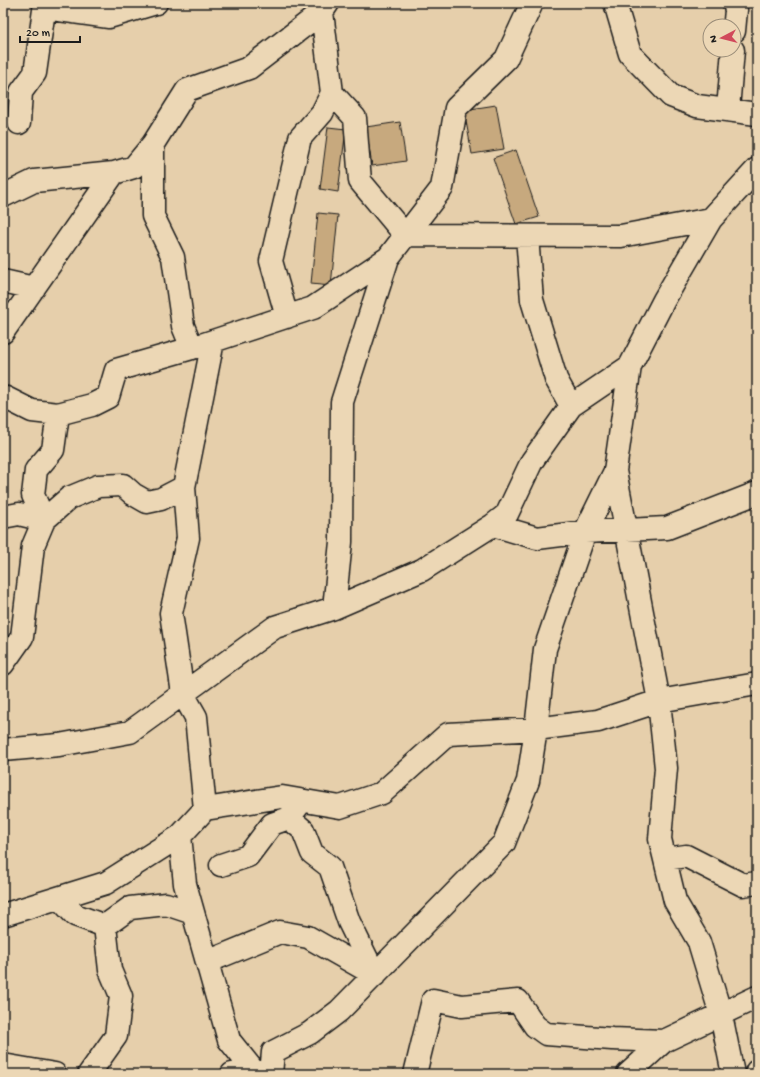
<svg xmlns="http://www.w3.org/2000/svg" width="760" height="1077" font-family="'Gochi Hand',sans-serif">
<style>
.building{fill:#c7a97e;stroke:#1c1c1c}
.lines{fill:none;stroke-linecap:round;stroke-linejoin:round}
.minor-casing{stroke:#1c1c1c;stroke-width:25}
.minor{stroke:#ecd7b5;stroke-width:22}
</style>
<rect width="100%" height="100%" fill="#e6cfab"/>
<filter id="ink" filterUnits="userSpaceOnUse"><feTurbulence type="fractalNoise" baseFrequency=".025" numOctaves="2"/><feDisplacementMap in="SourceGraphic" scale="8" xChannelSelector="R" yChannelSelector="G"/><feConvolveMatrix kernelMatrix="1 2 1 2 8 2 1 2 1" color-interpolation-filters="sRGB"/></filter>
<g filter="url(#ink)">
<path class="building" d="M496,105l8,44 -32,5 -8,-44z
M400,122l6,39 -34,5 -6,-39z
M328,127l18,2 -8,63 -18,-3z
M516,150l23,67 -23,7 -23,-66z
M318,213l20,2 -7,71 -20,-2z"/>
<g class="lines">
<g class="minor-casing">
<path id="minor" d="M615,3l15,51 41,42 26,10 60,8
M45,8l64,9 47,-14
M322,12l10,81 23,25 5,63 45,54 216,1 90,-17
M734,31l2,-21 -2,-7
M728,109l5,-59
M19,123l2,-31 14,-19 10,-70
M153,144v72l20,41 10,69 9,22
M3,196l31,-15 80,-8
M527,236l5,64 24,79 15,27
M3,281l31,7
M287,317l-16,-56 29,-123 22,-25 10,-20
M3,332l111,-159 20,-6 19,-23 34,-54 62,-22 73,-56 6,-9
M3,400l3,-2 26,13 26,3 34,-9 16,-8 8,-27 76,-22 121,-40 75,-50 54,-70 14,-80 50,-49 26,-56
M615,471l44,230 7,67 -6,71 15,62 24,41 22,73 12,59
M3,517l16,-3 25,6
M44,520l-11,-25 3,-25 17,-20 5,-36
M493,525l44,13 48,-6 82,-4 90,-35
M334,608l7,-66 1,-140 46,-144
M3,664l19,-27 11,-91 11,-26 25,-22 29,-12 25,-1 10,9 14,8 14,-3 23,-12
M3,750l56,-5 71,-13 145,-105 59,-19 88,-38 71,-45 14,-11 25,-53 39,-55 59,-40
M205,809l77,-12 58,10 42,-14 66,-59 88,-5 62,-8 61,-20 98,-17
M289,818l14,12 9,23 18,14 19,55 26,53
M180,836l5,48 44,156 24,30 17,4
M665,859l21,-3 57,29 14,-2
M221,865l27,-9 24,-32 17,-6 9,-12
M59,898l16,17 30,11 5,44 11,26 -5,40 -27,38
M3,915l103,-32 74,-47 25,-27 -9,-92 -13,-23 -12,-81 17,-75 -4,-51 29,-146
M105,926l25,-18 36,-4 27,9
M207,962l73,-30 28,5 67,38
M3,1065l52,9
M232,1074l21,-4
M271,1074l2,-22 37,-19 29,-22 165,-168 24,-62 8,-52 9,-80 40,-117 30,-61 15,-105 34,-66 47,-81 46,-50
M415,1074l18,-74 29,6 56,-5 17,25 11,8 66,5 52,2
M628,1074l36,-33 93,-44
M756,1074l1,-3"/>
</g>
<use href="#minor" class="minor"/>
</g>
</g>
<rect width="760" height="1077" fill="none" stroke="#ecd7b5" stroke-width="16"/>
<rect x="8" y="8" width="744" height="1061" fill="none" stroke="#1c1c1c" stroke-width="1.5" filter="url(#ink)"/>
<g transform="translate(722 38) rotate(263)"><circle r="19" fill="#ecd7b5" stroke="#998c78"/>
<path d="M0-3L7 15L0 10L-7 15Z" fill="#d1495b"/>
<text y="-6" font-size="11" font-weight="bold" text-anchor="middle" fill="#1c1c1c">N</text>
</g>
<path d="M20 36v6h60v-6" fill="none" stroke="#1c1c1c" stroke-width="2"/>
<text x="26" y="36" font-size="12" fill="#1c1c1c" stroke="#ecd7b5" stroke-width="3" paint-order="stroke">20 m</text>
</svg>
